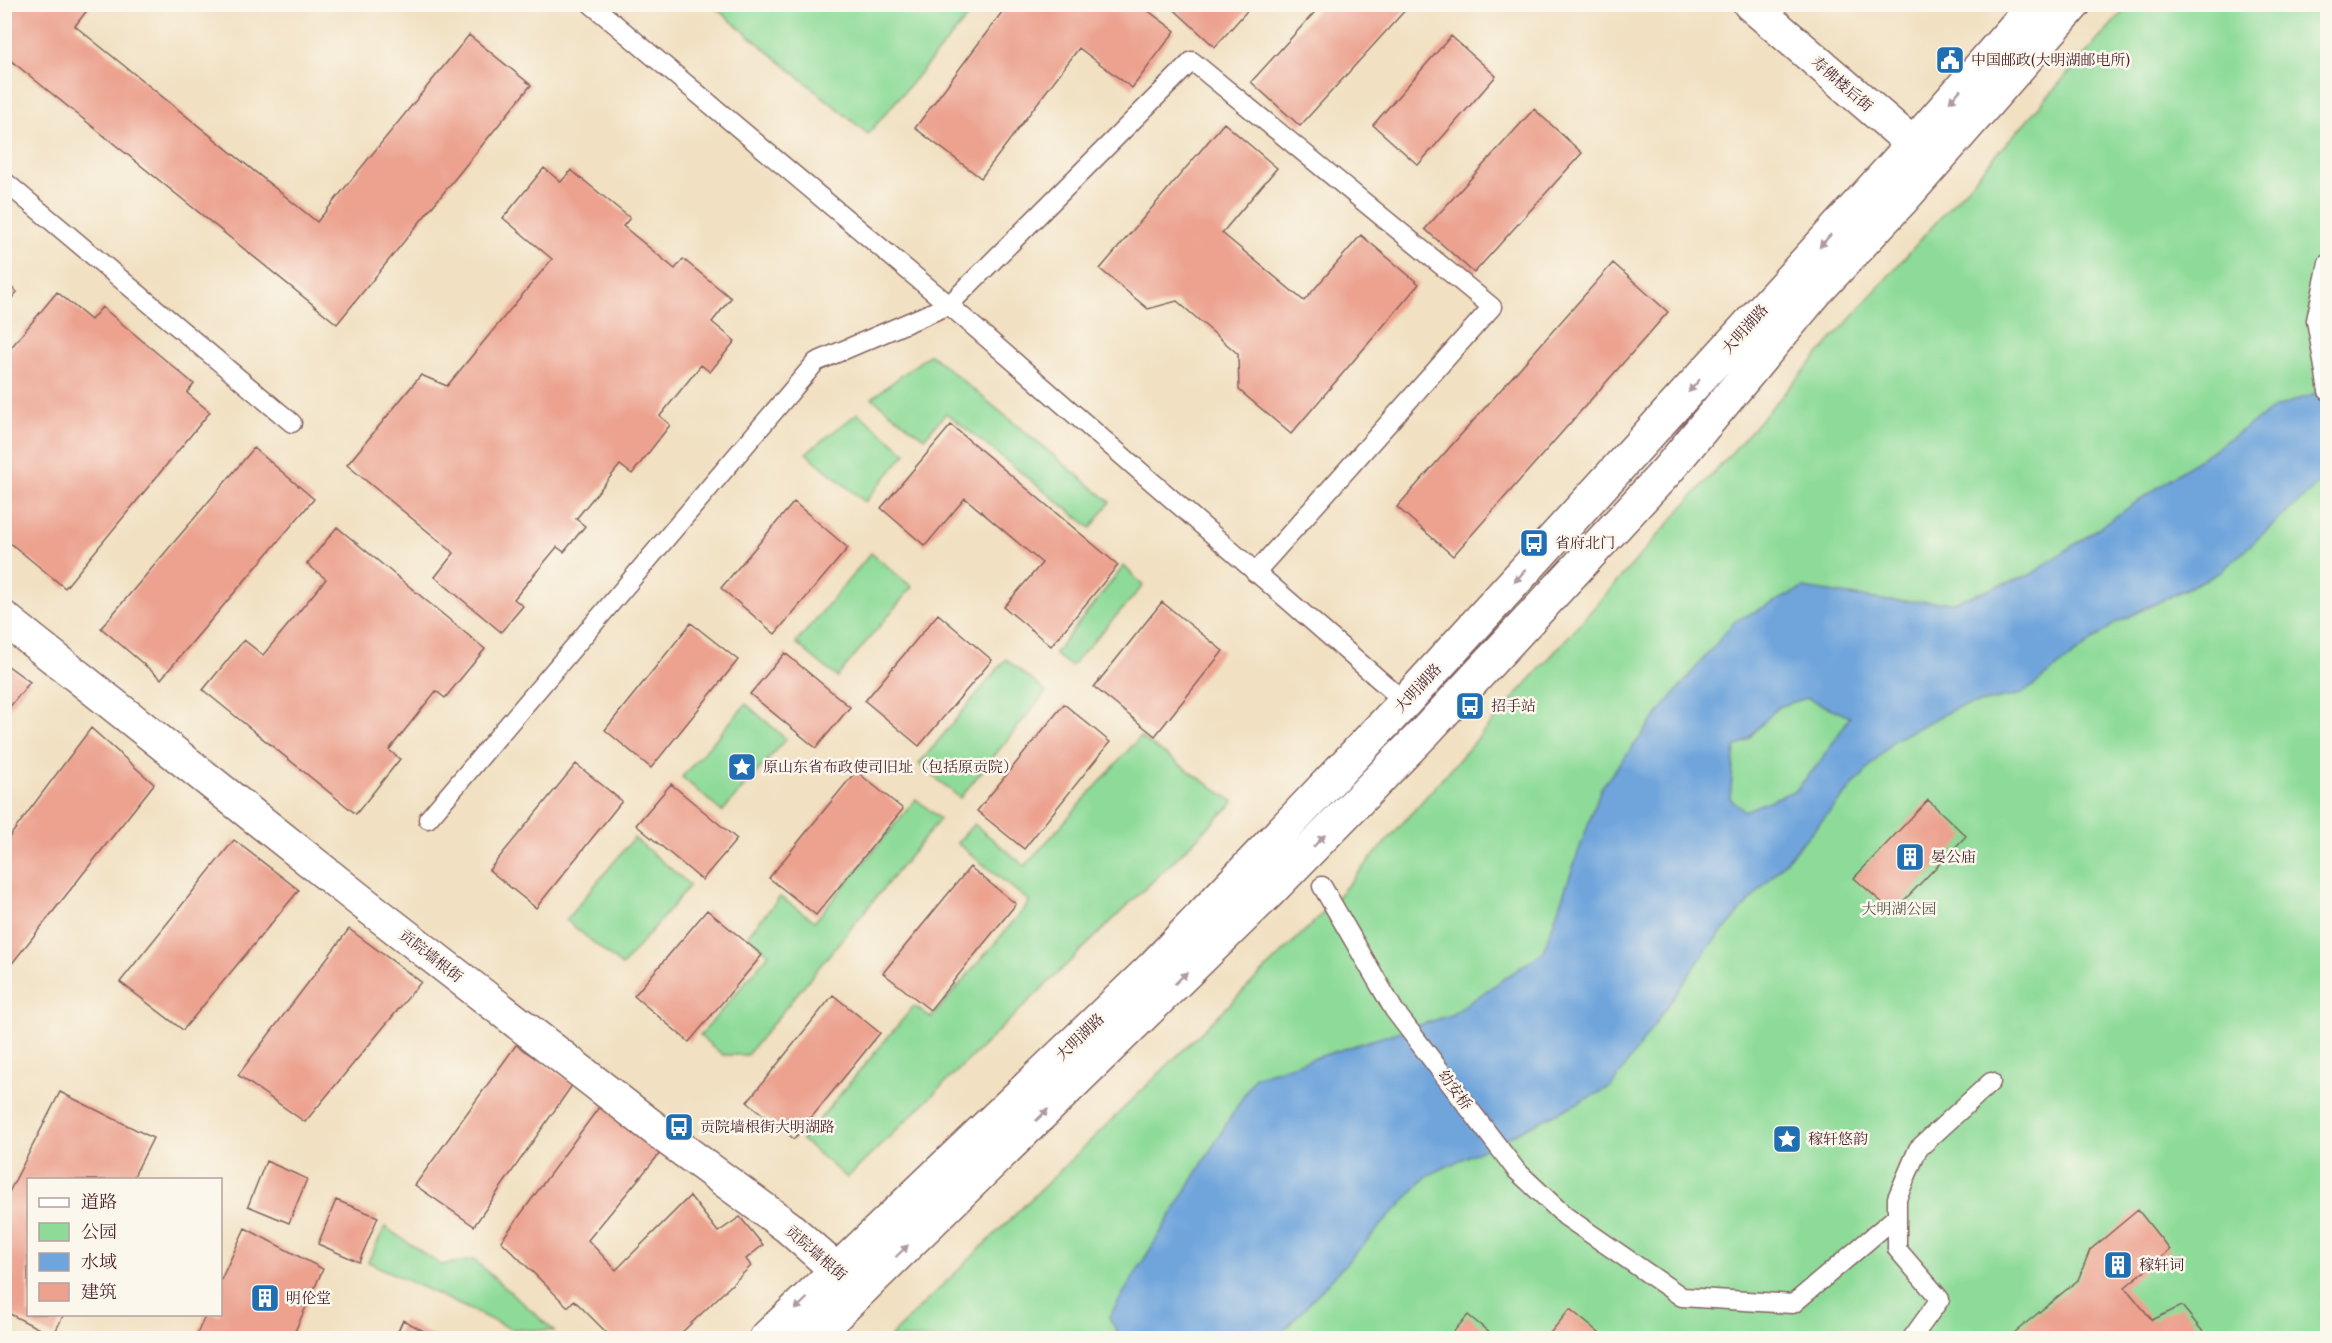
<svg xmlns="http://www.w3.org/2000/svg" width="2332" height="1343" font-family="'Libre Caslon Text','Noto Serif SC',serif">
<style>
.green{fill:#8edb99;stroke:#6c7d62;stroke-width:1.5}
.water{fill:#6fa5dc;stroke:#5c6284;stroke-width:1.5;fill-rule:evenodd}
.building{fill:#eca28f}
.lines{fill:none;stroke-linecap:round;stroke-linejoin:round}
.service-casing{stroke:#846360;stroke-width:21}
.minor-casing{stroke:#846360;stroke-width:36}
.tertiary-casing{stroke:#846360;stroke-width:36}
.secondary-casing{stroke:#846360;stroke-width:36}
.service{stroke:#fff;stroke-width:18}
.minor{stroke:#fff;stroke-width:33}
.tertiary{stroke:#fff;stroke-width:33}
.secondary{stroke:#fff;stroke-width:33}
.oneway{fill:#ae9aa0}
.labels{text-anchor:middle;stroke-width:5;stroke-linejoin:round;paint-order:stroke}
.poi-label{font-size:15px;fill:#4a1f2b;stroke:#fbf7ec;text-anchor:start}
.street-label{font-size:15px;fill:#4a1f2b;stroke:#fbf7ec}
.park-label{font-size:15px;fill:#5e574c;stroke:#fbf7ec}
</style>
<rect width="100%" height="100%" fill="#fbf7ec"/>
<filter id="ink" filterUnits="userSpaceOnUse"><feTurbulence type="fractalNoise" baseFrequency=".0167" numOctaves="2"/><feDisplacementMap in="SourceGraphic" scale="12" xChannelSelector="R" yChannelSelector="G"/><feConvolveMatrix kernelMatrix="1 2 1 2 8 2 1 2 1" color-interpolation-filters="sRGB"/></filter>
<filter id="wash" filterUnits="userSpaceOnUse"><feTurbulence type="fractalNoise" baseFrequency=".008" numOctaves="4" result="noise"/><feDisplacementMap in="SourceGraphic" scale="24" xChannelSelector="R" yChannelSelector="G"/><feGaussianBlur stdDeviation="1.35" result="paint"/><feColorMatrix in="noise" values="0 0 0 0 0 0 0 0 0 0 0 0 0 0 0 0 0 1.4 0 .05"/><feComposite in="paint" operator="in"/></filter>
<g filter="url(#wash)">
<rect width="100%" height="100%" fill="#f1e0c1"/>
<path class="green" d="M712,5h266l-110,129z
M2129,5h198v1333h-1438l432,-423z
M930,354l180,148 -19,26 -145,-115 -22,25 -52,-40z
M858,413l48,40 -41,49 -59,-49z
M871,553l41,34 -75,90 -41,-34z
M1124,566l19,20 -72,80 -17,-12z
M1006,659l40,33 -86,106 -41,-34z
M746,704l40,35 -64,73 -40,-35z
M1140,737l94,65 -387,376 -45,-38 112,-134 17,12 99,-116 -73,-59 17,-19 51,42z
M916,799l24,20 -193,236h-24l-23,-19 69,-82 -21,-19 32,-38 35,24z
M634,838l56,47 -68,81 -56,-46z
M385,1227l56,38 33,-5 80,71 -43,-2 -143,-67z"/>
<path class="water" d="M2327,389v88l-108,96 -102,49 -95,72 -66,14 -62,32 -187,209 -96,138 -184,89 -150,162h-157l-11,-21 146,-240 196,-62 92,-63 58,-164 60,-78 74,-89 68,-33 86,13 64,1 77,-27 244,-167zM1807,698l43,19 -30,45 -24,28 -52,21 -14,-13 5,-50 11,-7 32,-34z"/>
<g id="blocks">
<path class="building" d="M4,4h88l-17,22 242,196 152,-187 62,50 -194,239 -333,-269z
M1008,4h131l36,27 -43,57 -53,-40 -98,130 -66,-50z
M1168,4h85l-38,43z
M1322,4l87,2 -109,120 -49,-44z
M1451,36l45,40 -78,89 -45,-40z
M1534,109l48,44 -108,120 -49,-44z
M1224,123l53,45 -55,65 82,68 57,-66 58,49 -128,150 -52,-44 -1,-36 -61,-53 -29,8 -48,-40z
M544,168l17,14 10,-12 59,48 -7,8 52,43 8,-10 48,39 -19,24 23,19 -25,31 -9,-7 -41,51 10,9 -38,49 -12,-9 -44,54 9,7 -21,26 -7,-5 -43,52 9,7 -22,26 -66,-55 19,-24 -107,-88 74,-90 26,11 105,-127 -49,-41z
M1613,263l55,49 -215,244 -56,-49z
M4,281l13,11 -13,15z
M57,292l34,28 11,-13 92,77 -7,9 23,19 -145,176 -61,-50v-182z
M951,425l167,140 -67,81 -47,-39 38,-44 -77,-65 -40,48 -44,-38z
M254,448l60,51 -153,180 -60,-51z
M794,502l54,46 -73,86 -54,-46z
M337,527l148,122 -40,49 -9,-7 -47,59 11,9 -44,55 -153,-124 41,-50 19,15 63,-76 -19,-15z
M1162,602l61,49 -68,85 -61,-49z
M938,614l54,46 -73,86 -54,-45z
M691,623l47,37 -87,108 -46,-38z
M785,653l65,54 -34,41 -66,-54z
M4,663l26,19 -26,32z
M1064,704l46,38 -86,107 -47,-38z
M91,728l63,56 -144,182 -6,-4v-118z
M576,764l46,37 -86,107 -47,-38z
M856,771l47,38 -87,106 -47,-37z
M671,784l66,55 -35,41 -66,-55z
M1928,800l38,36 -73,76 -39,-34z
M234,840l65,50 -116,140 -63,-48z
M970,867l46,37 -86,106 -47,-37z
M707,910l55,45 -73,87 -55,-46z
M349,929l72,53 -116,140 -67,-47z
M833,995l47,38 -86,106 -47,-37z
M516,1045l57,39 -99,142 -59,-41z
M613,1088l48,64 -73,88 28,30 74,-74 28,36 22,-15 23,28 -17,14 5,7 -75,72h-64l-38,-38 -6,7 -67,-66z
M60,1092l93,46 -21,42h-104v134h36l-11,22 -49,-25v-109z
M266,1161l41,18 -18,44 -41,-17z
M336,1200l42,17 -19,45 -41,-18z
M2138,1210l32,40 -45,37 27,33 30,-14 26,32h-190l-4,-5 64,-53 12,-30z
M245,1228l78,41 -31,69h-91l-5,-2 10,-22h14v-32z
M1570,1309l35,29h-59z
M1468,1315l28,23h-48z
M403,1320l34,18h-42z"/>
</g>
</g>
<g filter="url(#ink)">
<use href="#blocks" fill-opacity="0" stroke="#846360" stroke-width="1.5"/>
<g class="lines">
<g class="service-casing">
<path id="service" d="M591,4l358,301 456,397
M4,181l288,242
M2328,263l-12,57 12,71
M428,819l388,-457 133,-57 243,-244 300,246 -237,266
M1322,886l72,124 122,160 49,46 117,81 111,7 104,-88
M1912,1338l28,-39 -43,-50v-51l21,-49 73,-67"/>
</g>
<g class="minor-casing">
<path id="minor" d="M1750,4l163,140 23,16"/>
</g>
<g class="tertiary-casing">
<path id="tertiary" d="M4,618l353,280 311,241 120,88 71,63"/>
</g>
<g class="secondary-casing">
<path id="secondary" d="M766,1338l386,-370 253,-266 508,-558 122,-140
M812,1338l458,-447 155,-159 241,-260 150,-180 85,-91 173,-197"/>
</g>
<use href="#service" class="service"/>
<use href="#minor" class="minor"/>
<use href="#tertiary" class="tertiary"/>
<use href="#secondary" class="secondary"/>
</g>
<defs><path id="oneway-solid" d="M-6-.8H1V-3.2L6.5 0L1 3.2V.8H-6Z" transform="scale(1.5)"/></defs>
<g class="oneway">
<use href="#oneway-solid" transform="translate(1955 96) rotate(131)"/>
<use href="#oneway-solid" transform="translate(1825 241) rotate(132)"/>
<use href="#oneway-solid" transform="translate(1694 386) rotate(132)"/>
<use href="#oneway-solid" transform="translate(1520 576) rotate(132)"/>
<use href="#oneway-solid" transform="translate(1319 841) rotate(-46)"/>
<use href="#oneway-solid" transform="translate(1181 978) rotate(-44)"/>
<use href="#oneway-solid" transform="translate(1042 1115) rotate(-44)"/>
<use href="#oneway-solid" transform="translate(902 1251) rotate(-44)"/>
<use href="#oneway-solid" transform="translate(801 1304) rotate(136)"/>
</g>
</g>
<defs>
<g id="civic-square" transform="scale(1.5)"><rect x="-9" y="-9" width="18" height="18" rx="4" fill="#1f6fb2" stroke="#fbf7ec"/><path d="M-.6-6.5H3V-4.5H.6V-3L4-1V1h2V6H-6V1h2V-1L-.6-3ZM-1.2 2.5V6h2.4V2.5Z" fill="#fff"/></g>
<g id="bus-square" transform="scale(1.5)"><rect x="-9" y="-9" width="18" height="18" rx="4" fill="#1f6fb2" stroke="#fbf7ec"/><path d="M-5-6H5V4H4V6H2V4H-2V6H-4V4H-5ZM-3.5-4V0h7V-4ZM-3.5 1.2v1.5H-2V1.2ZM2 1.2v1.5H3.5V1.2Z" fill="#fff"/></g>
<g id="sight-square" transform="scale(1.5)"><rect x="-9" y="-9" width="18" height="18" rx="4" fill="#1f6fb2" stroke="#fbf7ec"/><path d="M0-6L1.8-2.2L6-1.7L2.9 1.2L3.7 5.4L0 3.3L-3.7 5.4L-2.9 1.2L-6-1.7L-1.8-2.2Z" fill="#fff"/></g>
<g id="building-square" transform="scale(1.5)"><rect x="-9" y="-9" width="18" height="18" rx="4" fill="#1f6fb2" stroke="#fbf7ec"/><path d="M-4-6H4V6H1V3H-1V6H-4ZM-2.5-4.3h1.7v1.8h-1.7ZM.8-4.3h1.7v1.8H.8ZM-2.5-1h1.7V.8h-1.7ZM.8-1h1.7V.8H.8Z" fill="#fff"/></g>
</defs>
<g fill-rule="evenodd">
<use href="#civic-square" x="1950" y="60"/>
<use href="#bus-square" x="1534" y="543"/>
<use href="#bus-square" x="1470" y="706"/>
<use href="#sight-square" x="742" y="767"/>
<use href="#building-square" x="1910" y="857"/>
<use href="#bus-square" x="679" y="1127"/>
<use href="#sight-square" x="1787" y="1139"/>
<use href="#building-square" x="2118" y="1265"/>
<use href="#building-square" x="265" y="1298"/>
</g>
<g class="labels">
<g class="poi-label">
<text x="1971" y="65">中国邮政(大明湖邮电所)</text>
<text x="1555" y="548">省府北门</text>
<text x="1491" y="711">招手站</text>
<text x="763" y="772">原山东省布政使司旧址（包括原贡院）</text>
<text x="1931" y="862">晏公庙</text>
<text x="700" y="1132">贡院墙根街大明湖路</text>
<text x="1808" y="1144">稼轩悠韵</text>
<text x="2139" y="1270">稼轩词</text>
<text x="286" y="1303">明伦堂</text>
</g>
<g class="street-label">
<text transform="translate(1842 84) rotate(41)" y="5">寿佛楼后街</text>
<text transform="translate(1745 329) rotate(-48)" y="5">大明湖路</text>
<text transform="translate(1418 688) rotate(-47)" y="5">大明湖路</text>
<text transform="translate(431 956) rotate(38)" y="5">贡院墙根街</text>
<text transform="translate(1080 1037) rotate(-44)" y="5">大明湖路</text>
<text transform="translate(1455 1090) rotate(53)" y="5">幼安桥</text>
<text transform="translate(816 1253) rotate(41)" y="5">贡院墙根街</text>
</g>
<g class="park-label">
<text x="1899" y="914">大明湖公园</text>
</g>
</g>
<rect width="2332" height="1343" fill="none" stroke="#fbf7ec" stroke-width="24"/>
<rect x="27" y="1178" width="195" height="138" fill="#fbf7ec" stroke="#b4a19f" stroke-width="1.5"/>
<rect x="39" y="1198" width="30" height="9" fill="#ffffff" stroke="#b4a19f" stroke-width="1.5"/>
<text x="81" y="1208" font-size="18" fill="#4a1f2b">道路</text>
<rect x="39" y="1223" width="30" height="18" fill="#8edb99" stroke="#b4a19f" stroke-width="1.5"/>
<text x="81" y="1238" font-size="18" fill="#4a1f2b">公园</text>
<rect x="39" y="1253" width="30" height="18" fill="#6fa5dc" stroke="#b4a19f" stroke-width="1.5"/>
<text x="81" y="1268" font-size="18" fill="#4a1f2b">水域</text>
<rect x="39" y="1283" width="30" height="18" fill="#eca28f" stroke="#b4a19f" stroke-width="1.5"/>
<text x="81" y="1298" font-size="18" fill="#4a1f2b">建筑</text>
</svg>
